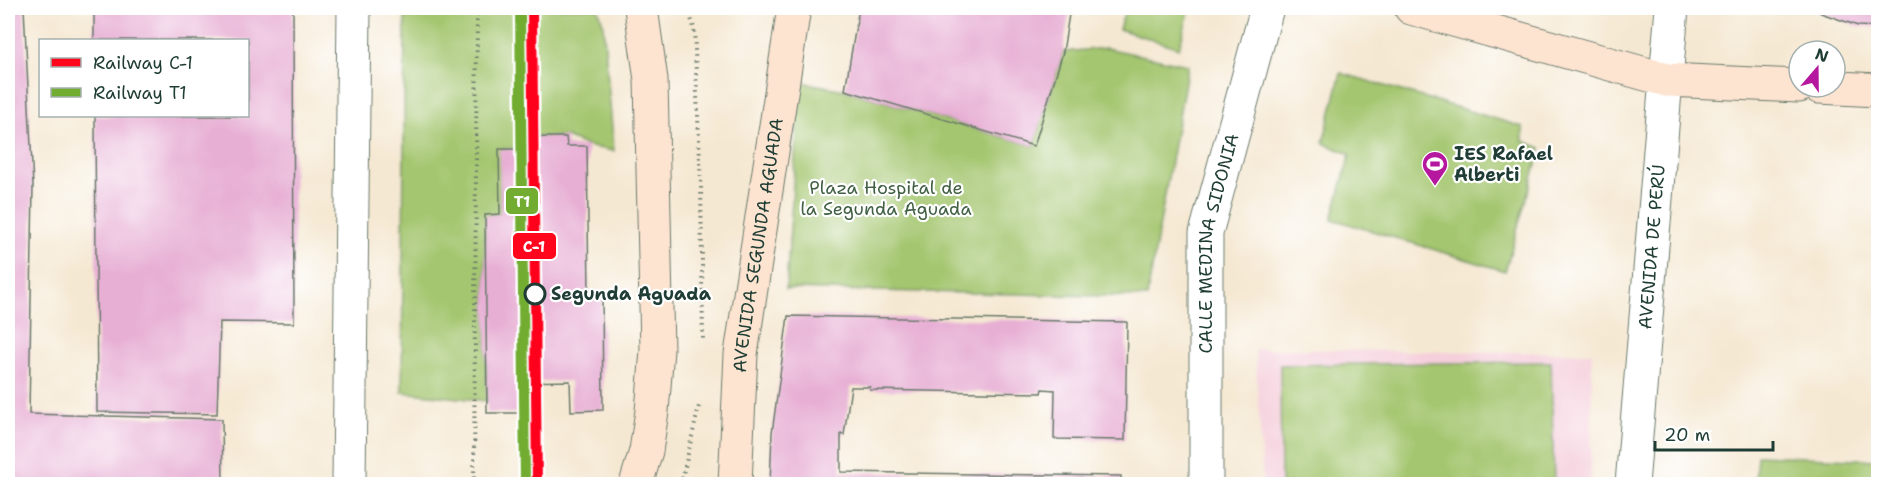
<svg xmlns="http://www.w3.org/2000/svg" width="1886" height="492" font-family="'Shantell Sans',sans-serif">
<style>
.built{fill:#f5cfdb}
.green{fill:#a4c66f;stroke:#628252;stroke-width:1.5}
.building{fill:#e7afd4}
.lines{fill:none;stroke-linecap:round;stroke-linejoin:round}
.street-casing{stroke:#6a796b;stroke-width:35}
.secondary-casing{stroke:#6a796b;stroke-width:35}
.path{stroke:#6a796b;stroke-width:4;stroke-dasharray:1.5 4.5;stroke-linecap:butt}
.street{stroke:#fff;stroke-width:33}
.secondary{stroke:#fde4d1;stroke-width:33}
.rail-1-casing{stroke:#fff;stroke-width:15}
.rail-2-casing{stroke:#fff;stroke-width:15}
.rail-1{stroke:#ff061d;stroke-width:10}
.rail-2{stroke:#72ad32;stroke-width:10}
.stop-dot{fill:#fff;stroke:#1f3d34;stroke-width:3}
.labels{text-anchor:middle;stroke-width:4.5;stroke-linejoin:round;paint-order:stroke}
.poi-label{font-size:18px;font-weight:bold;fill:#1f3d34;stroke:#fff;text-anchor:start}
.park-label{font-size:18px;fill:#405f43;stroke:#fff}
.street-label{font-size:18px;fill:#1f3d34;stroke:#fff}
.stop-label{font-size:18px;font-weight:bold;fill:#1f3d34;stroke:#fff;text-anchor:start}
.line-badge{stroke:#fff;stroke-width:2}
.badge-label{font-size:16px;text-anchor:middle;font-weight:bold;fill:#fff}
</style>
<rect width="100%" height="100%" fill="#fff"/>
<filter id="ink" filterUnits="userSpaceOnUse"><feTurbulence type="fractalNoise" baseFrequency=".0167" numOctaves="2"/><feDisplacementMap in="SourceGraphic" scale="12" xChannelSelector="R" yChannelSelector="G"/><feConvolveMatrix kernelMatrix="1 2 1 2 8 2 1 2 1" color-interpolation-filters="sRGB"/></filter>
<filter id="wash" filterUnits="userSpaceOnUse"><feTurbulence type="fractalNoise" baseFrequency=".008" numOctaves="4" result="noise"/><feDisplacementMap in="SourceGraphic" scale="24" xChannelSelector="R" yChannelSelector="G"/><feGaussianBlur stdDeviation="1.35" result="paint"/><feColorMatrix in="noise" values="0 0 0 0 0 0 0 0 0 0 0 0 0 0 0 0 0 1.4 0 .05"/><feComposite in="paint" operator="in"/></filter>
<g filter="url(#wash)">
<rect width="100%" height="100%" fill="#f5e8d2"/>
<path class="built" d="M1255,349l337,4 -1,131h-328z"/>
<path class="green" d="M405,8h193l5,15 11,128 -27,-5 -21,-9h-43v12h-23v65l-15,2 2,185 -85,-9z
M1126,8h64l-11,40 -60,-19z
M1106,48l82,17 -41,232 -361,-8 14,-207 45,8 189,56 29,-94z
M1341,73l182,54v14l18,7 -36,123 -173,-52 18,-65 -27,-11z
M1551,362l3,122h-273l-1,-119z
M1757,455l121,5v24h-123z"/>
<g id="blocks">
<path class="building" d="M8,8h16l9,178 -4,228 193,5 1,65h-215z
M94,8h199l1,315 -74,-1 -3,92 -120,-2 -2,-296h153v-76h-154z
M859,8h211l-7,44 -29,94 -189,-56z
M1815,8h63v19l-20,-1 -37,-13z
M523,137h43l1,9h20l2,148h13l1,116 -32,1 -1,-30 -49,1v31h-34l-2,-198 15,-1 -1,-65h24z
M788,316l339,6 -2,118 -71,-1 1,-49 -13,-1 -1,4 -171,-3v-3h-19l-7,48 -3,-1v38l280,4v8h-351l2,-51z"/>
</g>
</g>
<g filter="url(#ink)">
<use href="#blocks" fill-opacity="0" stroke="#6a796b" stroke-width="1.5"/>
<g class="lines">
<g class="street-casing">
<g id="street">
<path d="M349,484l5,-476"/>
<path id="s1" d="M1206,484v-251l61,-225"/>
<path id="s2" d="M1632,484l40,-476"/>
</g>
</g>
<g class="secondary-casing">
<g id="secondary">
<path d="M1411,8l256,72 132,6"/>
<path d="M1819,87l59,3"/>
<path d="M636,484l10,-33 6,-40 5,-61 -6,-270 -10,-72"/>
<path id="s3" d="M735,484l6,-130 53,-346"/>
</g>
</g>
<path class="path" d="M688,8l6,20 7,155 2,159
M474,484l3,-476
M681,484l18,-78"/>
<use href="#street" class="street"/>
<use href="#secondary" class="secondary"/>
<g class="rail-1-casing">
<path id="rail-1" d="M532,8l5,476"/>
</g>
<g class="rail-2-casing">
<path id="rail-2" d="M520,8l5,476"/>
</g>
<use href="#rail-1" class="rail-1"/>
<use href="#rail-2" class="rail-2"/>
</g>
</g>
<defs>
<g id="stadium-pin" transform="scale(1.35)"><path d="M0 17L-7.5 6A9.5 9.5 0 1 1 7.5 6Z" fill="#b5179e" stroke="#fff"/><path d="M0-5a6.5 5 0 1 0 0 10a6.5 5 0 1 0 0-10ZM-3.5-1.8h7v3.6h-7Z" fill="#fff"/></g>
</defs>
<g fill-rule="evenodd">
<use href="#stadium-pin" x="1435" y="164"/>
</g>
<circle class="stop-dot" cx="535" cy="294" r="10"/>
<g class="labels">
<g class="poi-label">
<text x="1454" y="160">IES Rafael<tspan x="1454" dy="21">Alberti</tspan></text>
</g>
<g class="park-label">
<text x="886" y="194">Plaza Hospital de<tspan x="886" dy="21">la Segunda Aguada</tspan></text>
</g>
<g class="street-label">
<text dy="6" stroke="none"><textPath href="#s1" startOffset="242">CALLE MEDINA SIDONIA</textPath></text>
<text dy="6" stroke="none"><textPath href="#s3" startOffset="240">AVENIDA SEGUNDA AGUADA</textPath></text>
<text dy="6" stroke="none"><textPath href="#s2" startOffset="238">AVENIDA DE PERÚ</textPath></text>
</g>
<g class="stop-label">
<text x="551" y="300">Segunda Aguada</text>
</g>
</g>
<g class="line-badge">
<rect x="505" y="187" width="34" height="28" rx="6" fill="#72ad32"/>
<rect x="512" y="232" width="45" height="28" rx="6" fill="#ff061d"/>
</g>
<g class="badge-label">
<text x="522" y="207">T1</text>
<text x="534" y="252">C-1</text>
</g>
<rect width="1886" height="492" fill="none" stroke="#fff" stroke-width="30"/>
<rect x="39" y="39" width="210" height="78" fill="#ffffff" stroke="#a5b1ae" stroke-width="1.5"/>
<rect x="51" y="58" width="30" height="9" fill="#ff061d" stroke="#a5b1ae" stroke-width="1.5"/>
<text x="93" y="69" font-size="18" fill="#1f3d34">Railway C-1</text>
<rect x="51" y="88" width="30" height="9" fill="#72ad32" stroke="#a5b1ae" stroke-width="1.5"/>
<text x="93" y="99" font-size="18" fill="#1f3d34">Railway T1</text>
<g transform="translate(1817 69) rotate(20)"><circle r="28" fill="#ffffff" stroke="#a5b1ae" stroke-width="1.5"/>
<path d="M0-4.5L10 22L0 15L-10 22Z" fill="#b5179e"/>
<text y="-9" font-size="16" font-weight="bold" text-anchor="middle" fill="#1f3d34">N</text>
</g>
<path d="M1655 441v9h118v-9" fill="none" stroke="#1f3d34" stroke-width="3"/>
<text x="1664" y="441" font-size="18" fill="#1f3d34" stroke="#ffffff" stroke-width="4.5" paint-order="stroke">20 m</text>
</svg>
